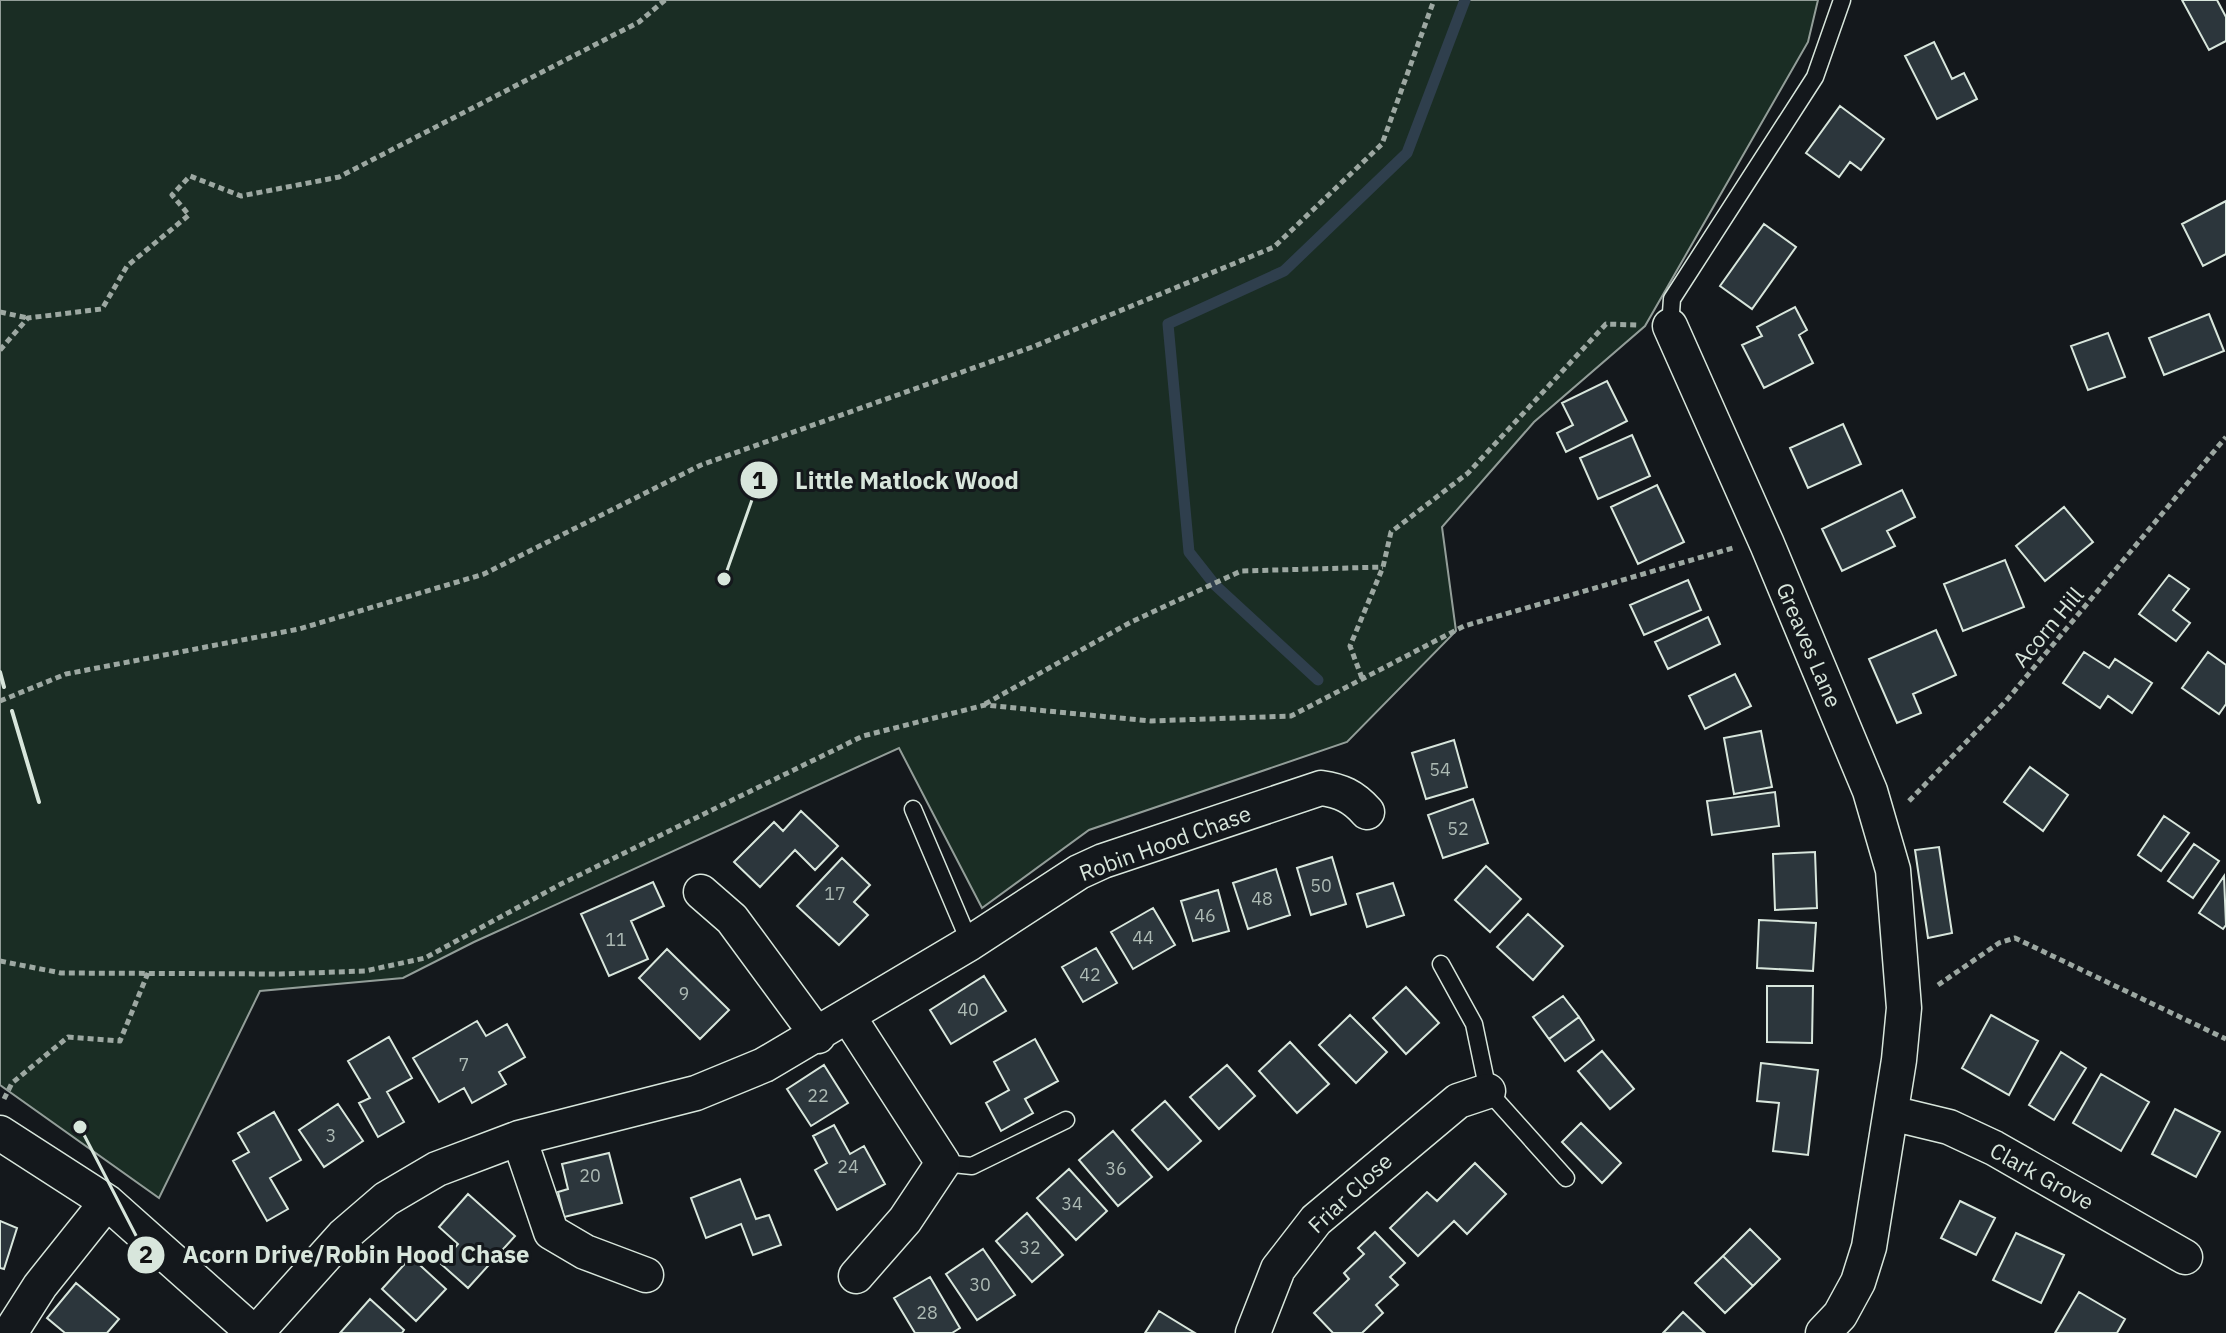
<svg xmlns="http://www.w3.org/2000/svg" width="2226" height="1333" font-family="'IBM Plex Sans',sans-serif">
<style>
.green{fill:#1a2d24;stroke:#939e99;stroke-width:2}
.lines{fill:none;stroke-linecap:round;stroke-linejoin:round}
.stream{stroke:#2f3f4d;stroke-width:11}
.building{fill:#2c363c;stroke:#d8e6dc;stroke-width:2}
.lane-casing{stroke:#d8e6dc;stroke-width:19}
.street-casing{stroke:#d8e6dc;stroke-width:37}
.path{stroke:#9da8a2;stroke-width:5;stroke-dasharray:6 4;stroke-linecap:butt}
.lane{stroke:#14181c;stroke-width:16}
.street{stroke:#14181c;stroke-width:34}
.wall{stroke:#d8e6dc;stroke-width:4}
.labels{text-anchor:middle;stroke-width:6;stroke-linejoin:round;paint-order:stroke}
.number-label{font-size:18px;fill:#adbab4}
.street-label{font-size:22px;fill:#d8e6dc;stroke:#14181c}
.leader{fill:none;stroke:#d8e6dc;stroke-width:3}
.callout-dot{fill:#d8e6dc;stroke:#14181c;stroke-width:3}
.mark-label{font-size:24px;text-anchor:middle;font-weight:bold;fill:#111}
.callout-label{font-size:24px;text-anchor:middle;font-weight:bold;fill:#d8e6dc;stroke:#14181c;stroke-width:6;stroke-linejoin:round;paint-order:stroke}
</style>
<rect width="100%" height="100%" fill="#14181c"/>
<path class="green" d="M0,0h1818l-10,42 -163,284 -111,96 -92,105 14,104 -109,111 -258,88 -107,78 -83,-160 -425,194 -71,36 -143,13 -101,207 -159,-113z"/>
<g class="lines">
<path class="stream" d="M1318,680l-103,-95 -26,-33 -21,-228 116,-53 123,-118 58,-153"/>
</g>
<path class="building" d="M2182,0h35l9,17v24l-17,9z
M1934,42l18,37 12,-6 13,26 -40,20 -32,-63z
M1840,106l44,33 -23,31 -11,-8 -11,15 -33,-24z
M2226,201v53l-23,12 -21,-42z
M1764,224l32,23 -44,62 -32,-23z
M1795,307l12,23 -8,5 14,28 -49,25 -22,-43 20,-9 -5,-9z
M2209,314l15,37 -60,24 -15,-37z
M2108,333l17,44 -37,13 -17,-44z
M1607,381l20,40 -61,31 -9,-19 16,-8 -11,-22z
M1843,424l18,40 -53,24 -18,-40z
M1632,435l18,41 -52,23 -18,-41z
M1657,485l27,57 -46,22 -27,-57z
M1902,490l13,27 -28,14 8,15 -53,25 -20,-42z
M2064,507l29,35 -48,39 -29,-35z
M2005,560l19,47 -61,24 -19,-47z
M2169,575l20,14 -16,21 17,13 -14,18 -37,-27z
M1688,580l13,30 -57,25 -14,-30z
M1708,617l12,27 -52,25 -13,-27z
M1936,630l20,45 -43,19 8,19 -24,10 -28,-64z
M2084,652l25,16 6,-9 37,24 -20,30 -24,-17 -8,12 -37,-25z
M2208,652l18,13v39l-7,10 -37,-26z
M1735,674l16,32 -46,23 -16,-33z
M1761,731l11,56 -38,7 -10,-56z
M1454,740l13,47 -41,12 -14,-46z
M2030,767l38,28 -25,36 -39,-29z
M1775,792l4,34 -67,9 -5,-34z
M1473,799l15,44 -45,15 -15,-43z
M801,811l37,35 -23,24 -20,-20 -35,37 -26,-25 40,-40 9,9z
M2164,816l25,17 -28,38 -23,-16z
M2194,844l25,17 -26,37 -25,-17z
M1939,847l13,86 -24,5 -13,-88z
M1815,852l2,56 -42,2 -2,-56z
M1332,857l14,47 -35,11 -14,-47z
M842,858l28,27 -16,17 14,13 -29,30 -42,-39z
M1486,866l35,33 -31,33 -35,-32z
M1276,869l14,46 -42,14 -15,-46z
M2224,876l2,49 -3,4 -24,-16z
M653,882l11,24 -33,15 17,38 -39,17 -28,-62z
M1393,883l11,32 -37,12 -10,-33z
M1218,890l11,41 -36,10 -12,-40z
M1153,908l22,37 -42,24 -22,-37z
M1528,914l35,32 -30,34 -36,-33z
M1759,920l57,3 -3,48 -56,-3z
M1096,948l21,35 -34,19 -21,-35z
M667,949l62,61 -29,29 -61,-61z
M984,976l22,35 -55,33 -21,-34z
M1767,986h46l-1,57 -45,-1z
M1406,987l33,36 -33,31 -33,-36z
M1563,996l16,21 -30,22 -16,-22z
M1350,1015l37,37 -31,31 -37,-38z
M1991,1015l47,26 -29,54 -47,-27z
M1579,1017l15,23 -29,21 -16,-22z
M477,1021l9,15 21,-12 18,33 -26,15 7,12 -34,19 -8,-15 -25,14 -26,-44z
M389,1037l23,41 -25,14 17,30 -26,15 -19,-34 11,-5 -22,-37z
M1035,1039l23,42 -33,18 8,14 -32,18 -15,-28 23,-13 -15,-28z
M1290,1042l39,42 -32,29 -38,-42z
M1602,1051l32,38 -24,20 -32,-38z
M2061,1052l25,16 -32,52 -25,-15z
M1761,1063l57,7 -10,85 -35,-4 6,-48 -22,-2z
M824,1065l24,38 -37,23 -24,-37z
M1227,1065l28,31 -36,33 -29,-32z
M2101,1074l48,28 -28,49 -48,-28z
M1165,1101l36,40 -33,29 -36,-40z
M338,1104l25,37 -39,26 -25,-37z
M2175,1109l45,23 -24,45 -44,-23z
M274,1112l27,48 -31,18 18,31 -21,12 -34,-60 16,-9 -11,-19z
M1581,1123l40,40 -19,20 -40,-41z
M834,1125l16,29 14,-8 21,38 -48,26 -22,-40 12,-7 -14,-27z
M1113,1131l39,46 -34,29 -39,-46z
M609,1153l13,50 -58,14 -6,-25 10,-3 -6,-25z
M1475,1163l31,31 -39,40 -13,-13 -36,35 -28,-28 37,-36 10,9z
M1069,1169l38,42 -31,29 -39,-42z
M740,1179l16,40 13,-4 12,30 -28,10 -12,-31 -35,14 -15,-40z
M468,1194l47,42 -47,52 -27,-24 17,-20 -19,-17z
M1960,1201l35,17 -19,37 -35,-17z
M1027,1213l36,42 -31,27 -36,-41z
M0,1221l17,7 -13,41 -4,-1z
M1750,1229l30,30 -27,27 -30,-30z
M1375,1232l30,31 -15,14 8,8 -22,20 7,8 -21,20h-29l-19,-20 35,-34 -5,-6 20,-19 -6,-6z
M2016,1233l48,22 -23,48 -48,-23z
M983,1249l32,46 -38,25 -31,-46z
M1723,1256l30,30 -28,27 -30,-30z
M411,1257l35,32 -30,32 -34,-32z
M930,1277l30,51 -8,5h-37l-21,-35z
M76,1283l43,36 -12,14h-42l-18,-15z
M2079,1292l46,27 -8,14h-62z
M370,1299l34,31 -2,3h-62z
M1159,1311l36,22h-50z
M1683,1312l22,21h-42z"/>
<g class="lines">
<g class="lane-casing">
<path id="lane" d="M1670,326l2,-27 143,-222 27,-77
M913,809l57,134
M1441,964l33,60 14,67 78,87
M943,1163l29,3 94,-46"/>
</g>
<g class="street-casing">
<path id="street" d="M1670,326l97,218 103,247 23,79 11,138 -5,52 -30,187 -11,35 -18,33 -17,18
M701,892l31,27 86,117
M848,1016l95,147 -38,57 -49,56
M1891,1113l58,14 45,21 191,109
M0,1133l107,69 147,131
M519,1138l32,94 34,20 61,23
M10,1333l30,-47 67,-84
M256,1333l87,-97 43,-37 51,-30 82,-31 177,-45 68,-28 206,-122 109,-71 24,-11 218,-73c20,3 32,8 46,24
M1253,1333l25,-64 38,-49 142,-119 30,-10"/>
</g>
<path class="path" d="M0,312l28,6
M0,350l28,-32 74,-9 25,-43 62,-51 -17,-20 18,-19 51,20 98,-19 300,-155 26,-22
M1362,678l-12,-32 33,-79 8,-35 77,-59 138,-149 31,1
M0,701l66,-27 233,-45 185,-55 217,-109 334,-119 239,-99 108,-103 52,-144
M985,704l146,-82 110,-51 142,-4
M1909,801l97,-100 220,-264
M0,961l61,12 219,1 85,-3 60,-13 136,-74 302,-148 122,-31 166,16 140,-5 173,-90 269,-78
M1938,985l61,-42 16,-5 211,101
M4,1099l8,-16 56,-46 52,4 28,-68"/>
<use href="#lane" class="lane"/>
<use href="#street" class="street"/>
<path class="wall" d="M0,672l4,15
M12,711l27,91"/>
</g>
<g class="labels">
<g class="number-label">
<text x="1440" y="776">54</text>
<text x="1458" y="835">52</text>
<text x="1321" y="892">50</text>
<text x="835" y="900">17</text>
<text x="1262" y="905">48</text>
<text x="1205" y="922">46</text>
<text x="1143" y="944">44</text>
<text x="616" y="946">11</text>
<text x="1090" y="981">42</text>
<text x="684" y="1000">9</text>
<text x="968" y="1016">40</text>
<text x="464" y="1071">7</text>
<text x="818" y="1102">22</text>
<text x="331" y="1142">3</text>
<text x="848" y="1173">24</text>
<text x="1116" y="1175">36</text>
<text x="590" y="1182">20</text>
<text x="1072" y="1210">34</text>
<text x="1030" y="1254">32</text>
<text x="980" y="1291">30</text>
<text x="927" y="1319">28</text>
</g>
<g class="street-label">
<text transform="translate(2048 627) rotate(-50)" y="8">Acorn Hill</text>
<text transform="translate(1809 645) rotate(67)" y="8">Greaves Lane</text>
<text transform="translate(1165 843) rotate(-20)" y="8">Robin Hood Chase</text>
<text transform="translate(2042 1176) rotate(29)" y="8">Clark Grove</text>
<text transform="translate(1350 1193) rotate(-43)" y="8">Friar Close</text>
</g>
</g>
<path class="leader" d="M724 579L759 480M80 1127L146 1255"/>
<g class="callout-dot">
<circle cx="724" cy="579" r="8"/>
<circle cx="80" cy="1127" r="8"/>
<circle cx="759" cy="480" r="20"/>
<circle cx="146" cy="1255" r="20"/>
</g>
<g class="mark-label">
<text x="759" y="489">1</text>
<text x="146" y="1263">2</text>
</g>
<g class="callout-label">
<text x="907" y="489">Little Matlock Wood</text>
<text x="356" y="1263">Acorn Drive/Robin Hood Chase</text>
</g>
</svg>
